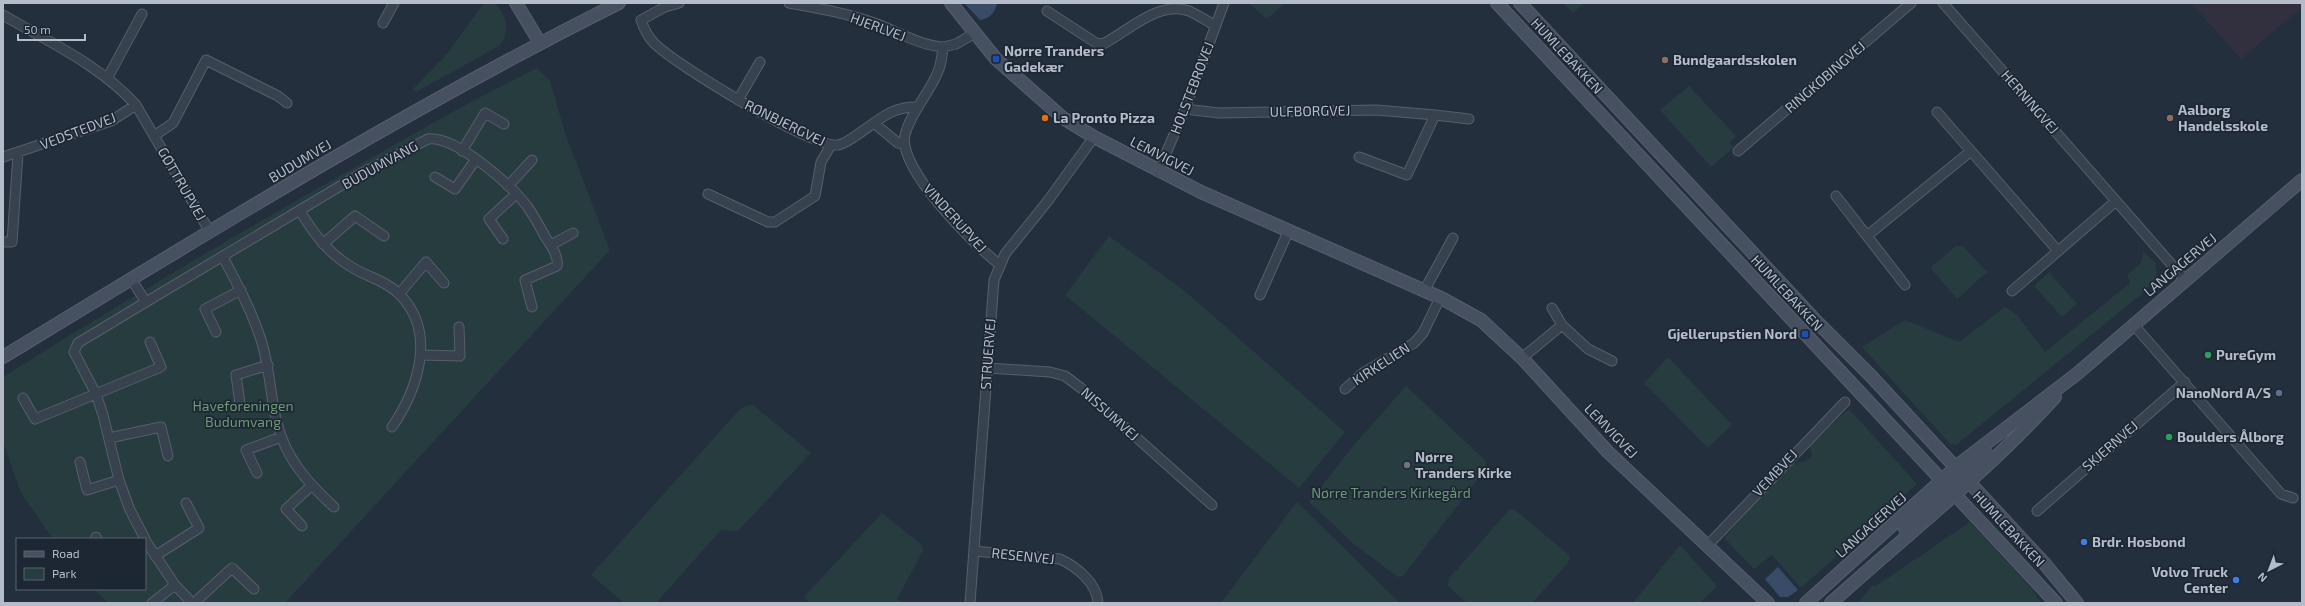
<svg xmlns="http://www.w3.org/2000/svg" width="2305" height="606" font-family="'Exo 2',sans-serif">
<style>
.medical{fill:#32303f}
.green{fill:#263c3f}
.water{fill:#394c67}
.lines{fill:none;stroke-linecap:round;stroke-linejoin:round}
.street-casing{stroke:#565f6c;stroke-width:11}
.secondary-casing{stroke:#565f6c;stroke-width:14}
.street{stroke:#38414e;stroke-width:9}
.secondary{stroke:#465061;stroke-width:12}
.transit-dot{fill:#1a4fb4;stroke:#1d2633;stroke-width:1.5}
.education-dot{fill:#8d6e63;stroke:#1d2633;stroke-width:1.5}
.food-dot{fill:#e8710a;stroke:#1d2633;stroke-width:1.5}
.leisure-dot{fill:#2e9e5b;stroke:#1d2633;stroke-width:1.5}
.service-dot{fill:#5c6f8a;stroke:#1d2633;stroke-width:1.5}
.worship-dot{fill:#6b7280;stroke:#1d2633;stroke-width:1.5}
.shop-dot{fill:#3f7fe0;stroke:#1d2633;stroke-width:1.5}
.labels{text-anchor:middle;stroke-width:3.5;stroke-linejoin:round;paint-order:stroke}
.street-label{font-size:14px;fill:#b4bcc9;stroke:#1d2633}
.poi-label{font-size:14px;font-weight:bold;fill:#b4bcc9;stroke:#1d2633;text-anchor:start}
.park-label{font-size:14px;fill:#6b9a76;stroke:#1d2633}
</style>
<rect width="100%" height="100%" fill="#242f3e"/>
<path class="medical" d="M2191,3h111v4l-61,52z"/>
<path class="green" d="M484,3h10c14,12 16,30 5,43l-83,46 -3,-3 34,-35z
M1249,3h36l-18,16z
M1563,3h21l-11,10z
M537,68l13,13 16,55 44,114 -325,353h-177l-14,-14h51v-50h-92l-32,-46 -18,-51v-65c115,-72 231,-142 349,-208 61,-35 122,-70 185,-101z
M1689,86l47,50 -6,6 3,6 -22,19 -51,-57z
M1109,236l77,56 159,140 -46,56 -234,-193z
M1956,246h7l24,26 -30,27 -25,-29v-4z
M2143,252l12,10 2,16 -18,18 -183,149 -6,-1 -88,-97 43,-27 54,22 46,-35 11,7 29,38 85,-69 -3,-8 14,-12z
M2049,272l28,32 -15,13 -28,-31z
M1668,357l64,68 -24,23 -64,-65z
M1406,386l80,75 -1,9 -82,106 -5,1 -44,-33 -45,-42 45,-57z
M752,404l59,49 -73,78 -17,-1 -65,73h-32l-33,-28 149,-166z
M1849,409l68,75 -116,104 -29,-33 -18,14 -30,-31 65,-73 17,-4 6,-5 -3,-12z
M1297,502l103,101h-179z
M1510,509l5,1 53,44 2,4 -2,5 -36,40h-65l-19,-17 1,-8 7,-8h3v-3z
M882,513l40,32 1,6 -26,48 7,4h-94l-6,-6z
M1970,522l63,68 8,13h-183l15,-18 3,1z
M1680,545l37,41 -17,17h-67z"/>
<path class="water" d="M964,3h33v1c-3,10 -7,14 -17,16z
M1778,567l20,23 -10,7h-8l-15,-18z"/>
<g class="lines">
<g class="street-casing">
<path id="street" d="M679,3l-14,4 -24,13c3,9 6,16 13,23 20,21 160,106 184,102 6,-1 11,-5 16,-8 23,-15 36,-31 64,-30
M789,3c28,5 57,10 85,20 23,8 44,22 69,24
M1943,3l243,278
M1047,11l49,32 7,1c25,-13 56,-44 86,-33 9,4 18,10 27,15
M3,15c46,27 97,50 133,90l74,127
M383,23l11,-20
M975,33l-19,11 -13,3c-1,10 -2,20 -7,29 -9,20 -26,38 -31,59 -8,33 69,110 94,129
M108,77l34,-63
M738,100l22,-38
M1185,109l34,4 157,-3 59,5 -28,60 -48,-18
M1937,112l121,139
M1435,115l34,4
M875,124l23,19 6,1
M154,136l19,-13 33,-63 72,36 9,7
M462,151l23,-38 19,11
M1738,151l173,-148
M3,157l108,-36 25,-16
M1158,172l27,-63 39,-106
M435,177l20,12 21,-30
M508,186l24,-26
M708,194l60,28h7l40,-26 6,-34 10,-17
M1836,196l69,89
M300,211c14,23 29,43 53,57 15,9 33,13 45,25 40,38 20,96 -6,134
M1868,235l103,-84
M503,239l-14,-20 27,-25
M3,242h9l6,-88
M323,244l32,-28 29,20
M551,245l22,-12
M223,257c14,27 29,54 38,83 9,27 9,56 16,83 9,36 31,60 57,84
M131,279l15,23 -68,41 -4,9 22,42 7,21 16,65 11,30 15,29
M1424,291l29,-53
M2012,291l104,-90
M399,294l27,-32 18,21
M1260,295l28,-63
M146,302l216,-129 66,-34c28,-3 82,45 99,67 7,10 13,21 19,32 5,7 13,20 11,28l-32,14 7,27
M1552,308l10,17
M2133,324l148,170 12,4
M216,332l-11,-23 36,-19
M421,355l39,1 -1,-29
M1522,358l40,-33 26,24 24,12
M988,368l62,4 15,4 16,12 131,117
M1345,389l18,-16 51,-30 9,-10 17,-35
M23,398l12,21 126,-52 -11,-25
M240,404l-4,-29 32,-10
M109,438l52,-11 7,29
M80,462l7,28 32,-10
M257,473l-11,-23 35,-13
M2037,511l148,-129
M302,526l-16,-17 25,-23
M96,537l1,2
M145,540l30,45 17,18
M1707,546l138,-144
M974,551l86,8c17,8 37,24 38,44
M155,556l44,-28 -13,-25
M152,603l23,-18
M194,603l38,-35 22,21
M970,603l24,-323 11,-26 42,-52 47,-65"/>
</g>
<g class="secondary-casing">
<path id="secondary" d="M516,3l24,40
M951,3l45,56 67,59 31,19 107,55 240,106 40,22 41,38 86,94 160,151
M1497,3l559,600
M1520,3l297,319 54,54 173,187 33,40
M3,357c202,-123 404,-248 616,-354
M1959,483l2,-8 25,-22
M1905,529l45,-41 2,-7
M1806,603l156,-141 116,-89 224,-193
M1831,603c75,-68 156,-131 224,-206"/>
</g>
<use href="#street" class="street"/>
<use href="#secondary" class="secondary"/>
</g>
<g class="transit-dot">
<rect x="992" y="55" width="8" height="8" rx="2"/>
<rect x="1801" y="330" width="8" height="8" rx="2"/>
</g>
<g class="education-dot">
<circle cx="1665" cy="60" r="4"/>
<circle cx="2170" cy="118" r="4"/>
</g>
<circle class="food-dot" cx="1045" cy="118" r="4"/>
<g class="leisure-dot">
<circle cx="2208" cy="355" r="4"/>
<circle cx="2169" cy="437" r="4"/>
</g>
<circle class="service-dot" cx="2279" cy="393" r="4"/>
<circle class="worship-dot" cx="1407" cy="465" r="4"/>
<g class="shop-dot">
<circle cx="2084" cy="542" r="4"/>
<circle cx="2236" cy="580" r="4"/>
</g>
<g class="labels">
<g class="street-label">
<text transform="translate(878 27) rotate(20)" y="5">HJERLVEJ</text>
<text transform="translate(1567 56) rotate(47)" y="5">HUMLEBAKKEN</text>
<text transform="translate(1825 77) rotate(-41)" y="5">RINGKØBINGVEJ</text>
<text transform="translate(1192 88) rotate(-69)" y="5">HOLSTEBROVEJ</text>
<text transform="translate(2030 102) rotate(49)" y="5">HERNINGVEJ</text>
<text transform="translate(1310 111) rotate(-1)" y="5">ULFBORGVEJ</text>
<text transform="translate(785 123) rotate(26)" y="5">RØNBJERGVEJ</text>
<text transform="translate(78 131) rotate(-21)" y="5">VEDSTEDVEJ</text>
<text transform="translate(1162 156) rotate(27)" y="5">LEMVIGVEJ</text>
<text transform="translate(300 161) rotate(-31)" y="5">BUDUMVEJ</text>
<text transform="translate(380 165) rotate(-29)" y="5">BUDUMVANG</text>
<text transform="translate(182 184) rotate(60)" y="5">GØTTRUPVEJ</text>
<text transform="translate(955 218) rotate(48)" y="5">VINDERUPVEJ</text>
<text transform="translate(2180 265) rotate(-40)" y="5">LANGAGERVEJ</text>
<text transform="translate(1787 293) rotate(47)" y="5">HUMLEBAKKEN</text>
<text transform="translate(988 354) rotate(-86)" y="5">STRUERVEJ</text>
<text transform="translate(1381 364) rotate(-33)" y="5">KIRKELIEN</text>
<text transform="translate(1110 414) rotate(42)" y="5">NISSUMVEJ</text>
<text transform="translate(1611 431) rotate(46)" y="5">LEMVIGVEJ</text>
<text transform="translate(2110 446) rotate(-41)" y="5">SKJERNVEJ</text>
<text transform="translate(1775 473) rotate(-47)" y="5">VEMBVEJ</text>
<text transform="translate(1871 525) rotate(-42)" y="5">LANGAGERVEJ</text>
<text transform="translate(2009 529) rotate(47)" y="5">HUMLEBAKKEN</text>
<text transform="translate(1023 556) rotate(6)" y="5">RESENVEJ</text>
</g>
<g class="poi-label">
<text x="1004" y="56">Nørre Tranders<tspan x="1004" dy="16">Gadekær</tspan></text>
<text x="1673" y="65">Bundgaardsskolen</text>
<text x="2178" y="115">Aalborg<tspan x="2178" dy="16">Handelsskole</tspan></text>
<text x="1053" y="123">La Pronto Pizza</text>
<text x="1797" y="339" text-anchor="end">Gjellerupstien Nord</text>
<text x="2216" y="360">PureGym</text>
<text x="2271" y="398" text-anchor="end">NanoNord A/S</text>
<text x="2177" y="442">Boulders Ålborg</text>
<text x="1415" y="462">Nørre<tspan x="1415" dy="16">Tranders Kirke</tspan></text>
<text x="2092" y="547">Brdr. Hosbond</text>
<text x="2228" y="577" text-anchor="end">Volvo Truck<tspan x="2228" dy="16">Center</tspan></text>
</g>
<g class="park-label">
<text x="243" y="411">Haveforeningen<tspan x="243" dy="16">Budumvang</tspan></text>
<text x="1391" y="498">Nørre Tranders Kirkegård</text>
</g>
</g>
<rect width="2305" height="606" fill="none" stroke="#b4bcc9" stroke-width="8"/>
<rect x="16" y="538" width="130" height="52" fill="#1d2633" stroke="#59626f"/>
<rect x="24" y="551" width="20" height="6" fill="#465061" stroke="#59626f"/>
<text x="52" y="558" font-size="12" fill="#b4bcc9">Road</text>
<rect x="24" y="568" width="20" height="12" fill="#263c3f" stroke="#59626f"/>
<text x="52" y="578" font-size="12" fill="#b4bcc9">Park</text>
<g transform="translate(2269 570) rotate(222)" stroke="#1d2633" stroke-width="3" paint-order="stroke">
<path d="M0-3L7 15L0 10L-7 15Z" fill="#b4bcc9"/>
<text y="-6" font-size="11" font-weight="bold" text-anchor="middle" fill="#b4bcc9">N</text>
</g>
<path d="M18 34v6h67v-6" fill="none" stroke="#b4bcc9" stroke-width="2"/>
<text x="24" y="34" font-size="12" fill="#b4bcc9" stroke="#1d2633" stroke-width="3" paint-order="stroke">50 m</text>
</svg>
